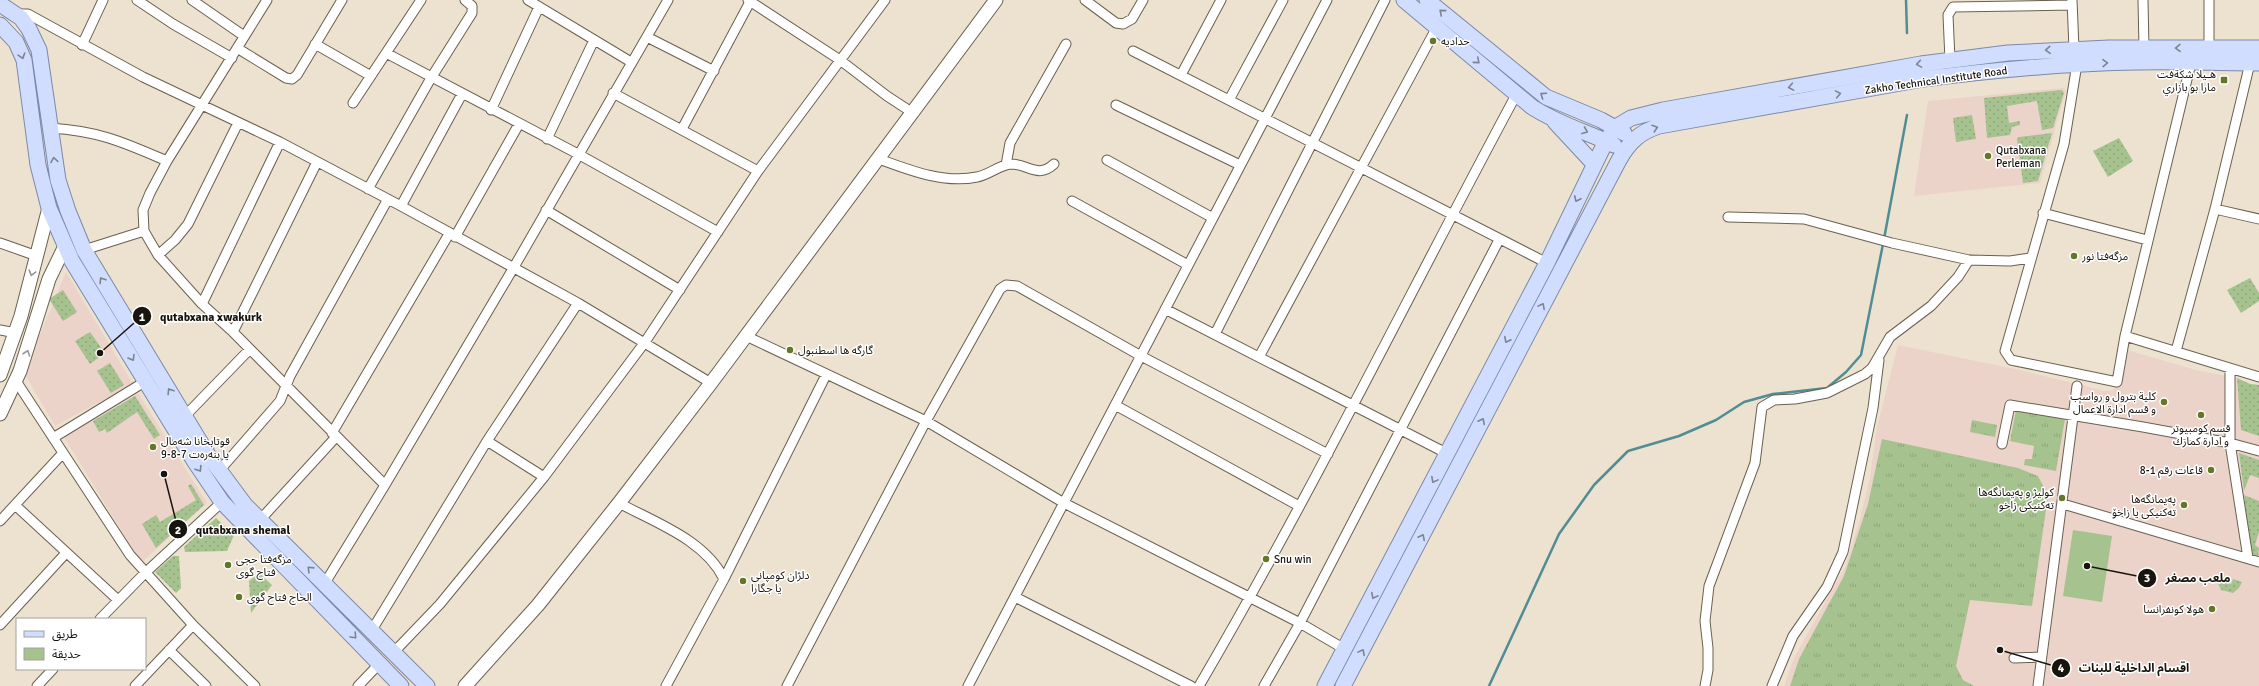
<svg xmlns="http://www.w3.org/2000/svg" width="2259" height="686" font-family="Signika,'Noto Sans Arabic',sans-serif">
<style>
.education{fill:#ebd3ca}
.grass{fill:url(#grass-tufts)}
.park{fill:#a6c28e}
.garden{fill:url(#garden-dots)}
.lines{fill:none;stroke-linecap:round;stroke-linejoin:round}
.stream{stroke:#508d94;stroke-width:2.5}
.street-casing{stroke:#696050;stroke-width:11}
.secondary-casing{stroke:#696050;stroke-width:15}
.primary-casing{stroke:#7c89a9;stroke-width:17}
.street{stroke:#fff;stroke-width:9}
.secondary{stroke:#fff;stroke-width:13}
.primary{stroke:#d1ddfe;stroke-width:15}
.oneway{stroke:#7e8392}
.oneway2{stroke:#979693}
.poi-dot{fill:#647726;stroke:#fff;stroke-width:1.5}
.labels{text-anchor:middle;stroke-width:3;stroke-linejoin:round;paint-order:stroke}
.poi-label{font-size:11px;fill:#18150e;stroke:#fff;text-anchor:start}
.street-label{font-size:11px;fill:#18150e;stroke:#fff}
.leader{fill:none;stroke:#18150e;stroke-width:1.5}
.callout-dot{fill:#18150e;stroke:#fff;stroke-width:1.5}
.mark-label{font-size:12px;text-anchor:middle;font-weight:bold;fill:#fff}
.callout-label{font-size:12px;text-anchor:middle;font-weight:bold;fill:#18150e;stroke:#fff;stroke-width:3;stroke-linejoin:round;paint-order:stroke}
</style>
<defs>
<pattern id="grass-tufts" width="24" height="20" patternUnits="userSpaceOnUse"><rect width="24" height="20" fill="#a6c28e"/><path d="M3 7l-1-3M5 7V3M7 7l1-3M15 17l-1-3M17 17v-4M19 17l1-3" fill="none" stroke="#8ea679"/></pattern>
<pattern id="garden-dots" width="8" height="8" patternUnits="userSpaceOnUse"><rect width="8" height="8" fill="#a6c28e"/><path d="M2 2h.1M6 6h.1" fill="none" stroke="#8ea679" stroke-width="1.8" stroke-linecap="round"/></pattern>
</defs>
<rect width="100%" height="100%" fill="#ece2cf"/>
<path class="education" d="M2063,88l3,2 -26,93 -126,13 14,-95z
M66,272l67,112 -78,42 -31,-53z
M1898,345l122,25 85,21 8,-1 4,-5 10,-35 69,20 41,8 13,6 9,1v301h-475l10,-28 51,-91 15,-48 10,-42 7,-50z
M138,393l69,110 -66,60 -77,-126z"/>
<path class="grass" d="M2016,410l49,9 -9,52 -32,-6 1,-6h7l2,-13 -24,-5z
M1972,420l25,5 -2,12 -25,-5z
M1882,439l136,29 20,8 10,20 -16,110 -62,-6 -14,66 7,14 11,6h-184l9,-27 45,-83 24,-72z"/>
<path class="park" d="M2073,530l39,6 -10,66 -39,-6z"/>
<path class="garden" d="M2062,90l2,3 -11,35 -11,2 -5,-29 -30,5 2,17 11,-2v4l-8,2 -2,8 -23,3 -3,-40z
M1972,115l4,24 -20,3 -3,-24z
M2052,133l-14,48 -15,2 -6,-44 2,-2z
M2119,138l14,23 -25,16 -15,-26z
M2250,278l9,15v8l-18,12 -14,-23z
M63,290l14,22 -14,9 -14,-22z
M90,332l15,21 -15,11 -15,-23z
M110,363l14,22 -13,8 -14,-22z
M2237,378l13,6 9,1v51l-18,-6z
M135,396l25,39 -6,4 -17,-27 -30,21 -2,-4 -6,3 -6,-11z
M2239,453l20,7v18l-9,-3 -6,16z
M191,484l13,21 -48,43 -14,-24 14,-9 4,7 36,-22 -8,-14z
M2244,495l15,6v31l-4,13 4,3 -1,10 -8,-3z
M216,518l18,17 -7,16 -42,1 -1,-5z
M173,556h6l2,32 -5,5 -21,-21z
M259,573l13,12 -21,28 -2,-32z
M2217,575l9,2 -1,5 6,2 2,-5 9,3 -3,6 -6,5 -12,-3 -5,-11z"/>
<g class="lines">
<path class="stream" d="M1906,0l1,33
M1884,239l23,-124
M1489,686l70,-152 35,-49 34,-34 51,-15 37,-16 28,-18 29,-8 54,-6 19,-16 15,-17 22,-111"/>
<g class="street-casing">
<path id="street" d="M137,0l36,24 59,34
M192,0l52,36
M267,0l-100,161 -17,32 -7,17 1,21 14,24 44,49 31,28 152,153
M528,0l103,62
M748,0l92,60 47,36 26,17
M1085,0l31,23 7,1 9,-5 11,-19
M2072,0l2,49
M2143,0l1,49
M2209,0v48
M16,14h12l115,63 137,65 121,64 177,97 133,80
M647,37l67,34
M315,44l56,32
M82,45l21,-45
M237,48l49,30 6,1 5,-4 45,-75
M1133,51l414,212
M386,53l192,101 140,78
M1950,60l-2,-45 5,-8 119,-2
M2191,63l-66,273 134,41
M2077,64l-13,80 -59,207 6,9 106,22 8,-46
M1181,75l40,-75
M613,93l145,78
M1229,100l54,-100
M353,103l68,-103
M1116,105l124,60
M491,110l48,-103
M50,128c49,3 73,14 117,33
M682,129l69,-129
M547,139l47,-99
M879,159c30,11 65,25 98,18 12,-2 22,-12 34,-13 17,0 27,15 43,0
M1107,160l106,58
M1006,165l4,-22 56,-99
M368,189l63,-111 41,-65v-7l-7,-6
M1072,201l116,64
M401,206l61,-112
M2215,209l44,10
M546,210l134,80
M2043,213l104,27
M1728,217l76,2 88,24 77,17 41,1 20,-3
M455,237l64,-113
M0,243l37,13
M84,250l60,-19
M158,255l17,-15 13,-16 50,-101
M202,304l78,-162
M1165,309l283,145
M0,330l16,3
M233,332l84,-170
M1215,334l170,-334
M746,336l180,85 138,82 236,120 46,27
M2176,351l39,-142 35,-146
M1259,357l178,-330
M2230,369v74l18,115
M16,381l114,174 63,70 62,61
M1115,405l184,101
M185,416l65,-67
M332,433l117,-199
M53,438l93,-57
M487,441l57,36
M2002,444l8,-39 133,22 87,16 29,8
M219,471l61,-70 10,-25 98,-177
M619,503c37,20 86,37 105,76
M2063,504l196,58
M15,505l103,95
M260,520l76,-83
M0,521l63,-68
M325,583l60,-98 129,-218 154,-267
M1015,597l176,89
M100,619l45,-46 77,-71
M0,625l66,-72
M372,630l115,-189 91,-138
M169,650l37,36
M394,652l46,-48 104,-127 101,-135 113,-171 127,-171
M2014,658l27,-1
M37,686l16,-17
M135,686l58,-61
M358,686l22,-23
M666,686l58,-107 102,-204
M787,686l139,-265 74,-132 6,-4 11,1 124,70 187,98
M968,686l359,-686
M1199,686c113,-193 211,-394 317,-591
M1264,686l36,-63 199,-383
M1705,686l3,-16v-22l-3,-27 4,-35 46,-123 7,-56 12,-7 21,-1 32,-6 38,-19 7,-6 18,-31 41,-31 27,-29 11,-17
M1772,686l21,-50 34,-49 16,-35 30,-144 6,-48
M2038,686l39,-300"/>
</g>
<g class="secondary-casing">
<path id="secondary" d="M0,375l21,-59 28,-108
M0,414l20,-43 29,-92 16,-33
M465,686l73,-81 81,-102 92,-120 285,-383"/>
</g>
<g class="primary-casing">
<path id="primary" d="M1404,0l128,107c26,17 55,25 82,38
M1427,0l119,97 55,23 23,13
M0,4l21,14 8,11 10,21 19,130 10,31 16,39 124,205 37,50 182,181
M0,25l16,17 8,18 14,105 11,43 23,53 123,201 27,40 179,184
M1555,122l39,42
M1325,686l222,-423 59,-122 10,-14 15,-9 32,-8 258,-46 87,-11 101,-5h150
M1343,686l276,-526c10,-18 21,-28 40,-34l264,-47c72,-9 143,-16 215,-17 40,-1 81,1 121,1"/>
</g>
<use href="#street" class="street"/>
<use href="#secondary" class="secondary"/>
<use href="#primary" class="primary"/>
</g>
<defs><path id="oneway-chevron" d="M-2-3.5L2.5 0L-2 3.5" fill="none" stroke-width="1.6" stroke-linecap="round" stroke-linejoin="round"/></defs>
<g class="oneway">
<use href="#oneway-chevron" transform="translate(1442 12) rotate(-140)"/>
<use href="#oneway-chevron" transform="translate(2178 48) rotate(179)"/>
<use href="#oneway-chevron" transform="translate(2048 50) rotate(176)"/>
<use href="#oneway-chevron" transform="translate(22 56) rotate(72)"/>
<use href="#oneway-chevron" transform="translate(1477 61) rotate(41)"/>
<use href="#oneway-chevron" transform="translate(2105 63) rotate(-2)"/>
<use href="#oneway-chevron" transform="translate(1919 64) rotate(171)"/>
<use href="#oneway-chevron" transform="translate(1791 87) rotate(170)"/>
<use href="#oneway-chevron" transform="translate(1838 94) rotate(-10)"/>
<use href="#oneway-chevron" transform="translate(1543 95) rotate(-146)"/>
<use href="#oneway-chevron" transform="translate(1655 128) rotate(-18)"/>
<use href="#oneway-chevron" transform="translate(1585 131) rotate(22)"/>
<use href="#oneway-chevron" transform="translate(54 160) rotate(-99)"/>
<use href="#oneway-chevron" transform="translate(1577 199) rotate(115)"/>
<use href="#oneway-chevron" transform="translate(102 280) rotate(-122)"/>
<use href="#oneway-chevron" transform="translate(1542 306) rotate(-62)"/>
<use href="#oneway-chevron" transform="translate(1507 340) rotate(117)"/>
<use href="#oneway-chevron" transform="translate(132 358) rotate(59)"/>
<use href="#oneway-chevron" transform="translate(170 391) rotate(-122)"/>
<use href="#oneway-chevron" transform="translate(1482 421) rotate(-63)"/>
<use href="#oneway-chevron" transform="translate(199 469) rotate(58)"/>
<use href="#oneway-chevron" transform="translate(1434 480) rotate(118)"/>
<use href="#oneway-chevron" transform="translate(1422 537) rotate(-63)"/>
<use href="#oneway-chevron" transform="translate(310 569) rotate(-136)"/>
<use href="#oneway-chevron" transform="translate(1374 596) rotate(118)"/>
<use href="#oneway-chevron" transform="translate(354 636) rotate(47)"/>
<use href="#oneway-chevron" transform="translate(1362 652) rotate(-62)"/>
</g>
<g class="oneway2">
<use href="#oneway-chevron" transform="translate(32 273) rotate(105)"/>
<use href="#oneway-chevron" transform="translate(27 353) rotate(-71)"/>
</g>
<g class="poi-dot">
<circle cx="1433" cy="41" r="4"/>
<rect x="2220" y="76" width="8" height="8" rx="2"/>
<circle cx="1988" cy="156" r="4"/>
<circle cx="2074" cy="256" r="4"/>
<circle cx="790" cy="350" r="4"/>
<circle cx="2164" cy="402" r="4"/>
<circle cx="2201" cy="415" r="4"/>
<circle cx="153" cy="447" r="4"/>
<circle cx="2211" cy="470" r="4"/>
<circle cx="2062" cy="498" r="4"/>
<circle cx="2184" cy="505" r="4"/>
<circle cx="1266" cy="559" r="4"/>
<circle cx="228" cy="565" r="4"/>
<circle cx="743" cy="581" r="4"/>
<circle cx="239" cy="597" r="4"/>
<circle cx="2212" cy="609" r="4"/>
</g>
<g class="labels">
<g class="poi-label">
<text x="1441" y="45">حداديه</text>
<text x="2216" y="78" text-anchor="end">هـيلا شكةفت<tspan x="2216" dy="13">مارا بو بازاري</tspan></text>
<text x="1996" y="154">Qutabxana<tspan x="1996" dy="13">Perleman</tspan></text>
<text x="2082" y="260">مزگەفتا نور</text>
<text x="798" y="354">گارگه ها اسطنبول</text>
<text x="2156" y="400" text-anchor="end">كلية بترول و رواسب<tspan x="2156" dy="13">و قسم ادارة الاعمال</tspan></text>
<text x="2201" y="432" text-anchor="middle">قسم کومبیوتر<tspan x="2201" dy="13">و ادارة كمارك</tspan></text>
<text x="161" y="445">قوتابخانا شەمال<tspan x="161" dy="13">یا بنەرەت 7-8-9</tspan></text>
<text x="2203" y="474" text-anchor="end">قاعات رقم 1-8</text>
<text x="2054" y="496" text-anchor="end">كوليژ و په‌يمانگه‌ها<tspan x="2054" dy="13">ته‌كنيكى زاخو</tspan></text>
<text x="2176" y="503" text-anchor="end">پەیمانگەها<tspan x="2176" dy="13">تەکنیکی یا زاخۆ</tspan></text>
<text x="236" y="563">مزگەفتا حجی<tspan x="236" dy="13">فتاح گوی</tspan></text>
<text x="1274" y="563">Snu win</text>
<text x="751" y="579">دلژان کومپانی<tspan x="751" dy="13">یا جگارا</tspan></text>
<text x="247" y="601">الحاج فتاح گوی</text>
<text x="2204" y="613" text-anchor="end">هولا كونفرانسا</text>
</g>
<g class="street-label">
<text transform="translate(1936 80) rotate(-8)" y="4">Zakho Technical Institute Road</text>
</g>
</g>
<path class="leader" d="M100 353L142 316M164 474L178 529M2087 566L2147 578M2000 650L2061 668"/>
<g class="callout-dot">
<circle cx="100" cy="353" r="4"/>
<circle cx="164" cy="474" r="4"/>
<circle cx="2087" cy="566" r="4"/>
<circle cx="2000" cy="650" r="4"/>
<circle cx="142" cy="316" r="10"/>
<circle cx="178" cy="529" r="10"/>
<circle cx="2147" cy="578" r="10"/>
<circle cx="2061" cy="668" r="10"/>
</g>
<g class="mark-label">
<text x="142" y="321">1</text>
<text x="178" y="534">2</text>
<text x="2147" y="582">3</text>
<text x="2061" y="672">4</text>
</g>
<g class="callout-label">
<text x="211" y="321">qutabxana xwakurk</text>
<text x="243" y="534">qutabxana shemal</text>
<text x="2198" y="582">ملعب مصغر</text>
<text x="2134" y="672">اقسام الداخلیة للبنات</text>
</g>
<rect x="16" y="618" width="130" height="52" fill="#ffffff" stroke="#a3a19f"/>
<rect x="24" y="631" width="20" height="6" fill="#d1ddfe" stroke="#a3a19f"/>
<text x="52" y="638" font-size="12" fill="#18150e">طريق</text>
<rect x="24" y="648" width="20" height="12" fill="#a6c28e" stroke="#a3a19f"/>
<text x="52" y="658" font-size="12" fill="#18150e">حديقة</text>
</svg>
